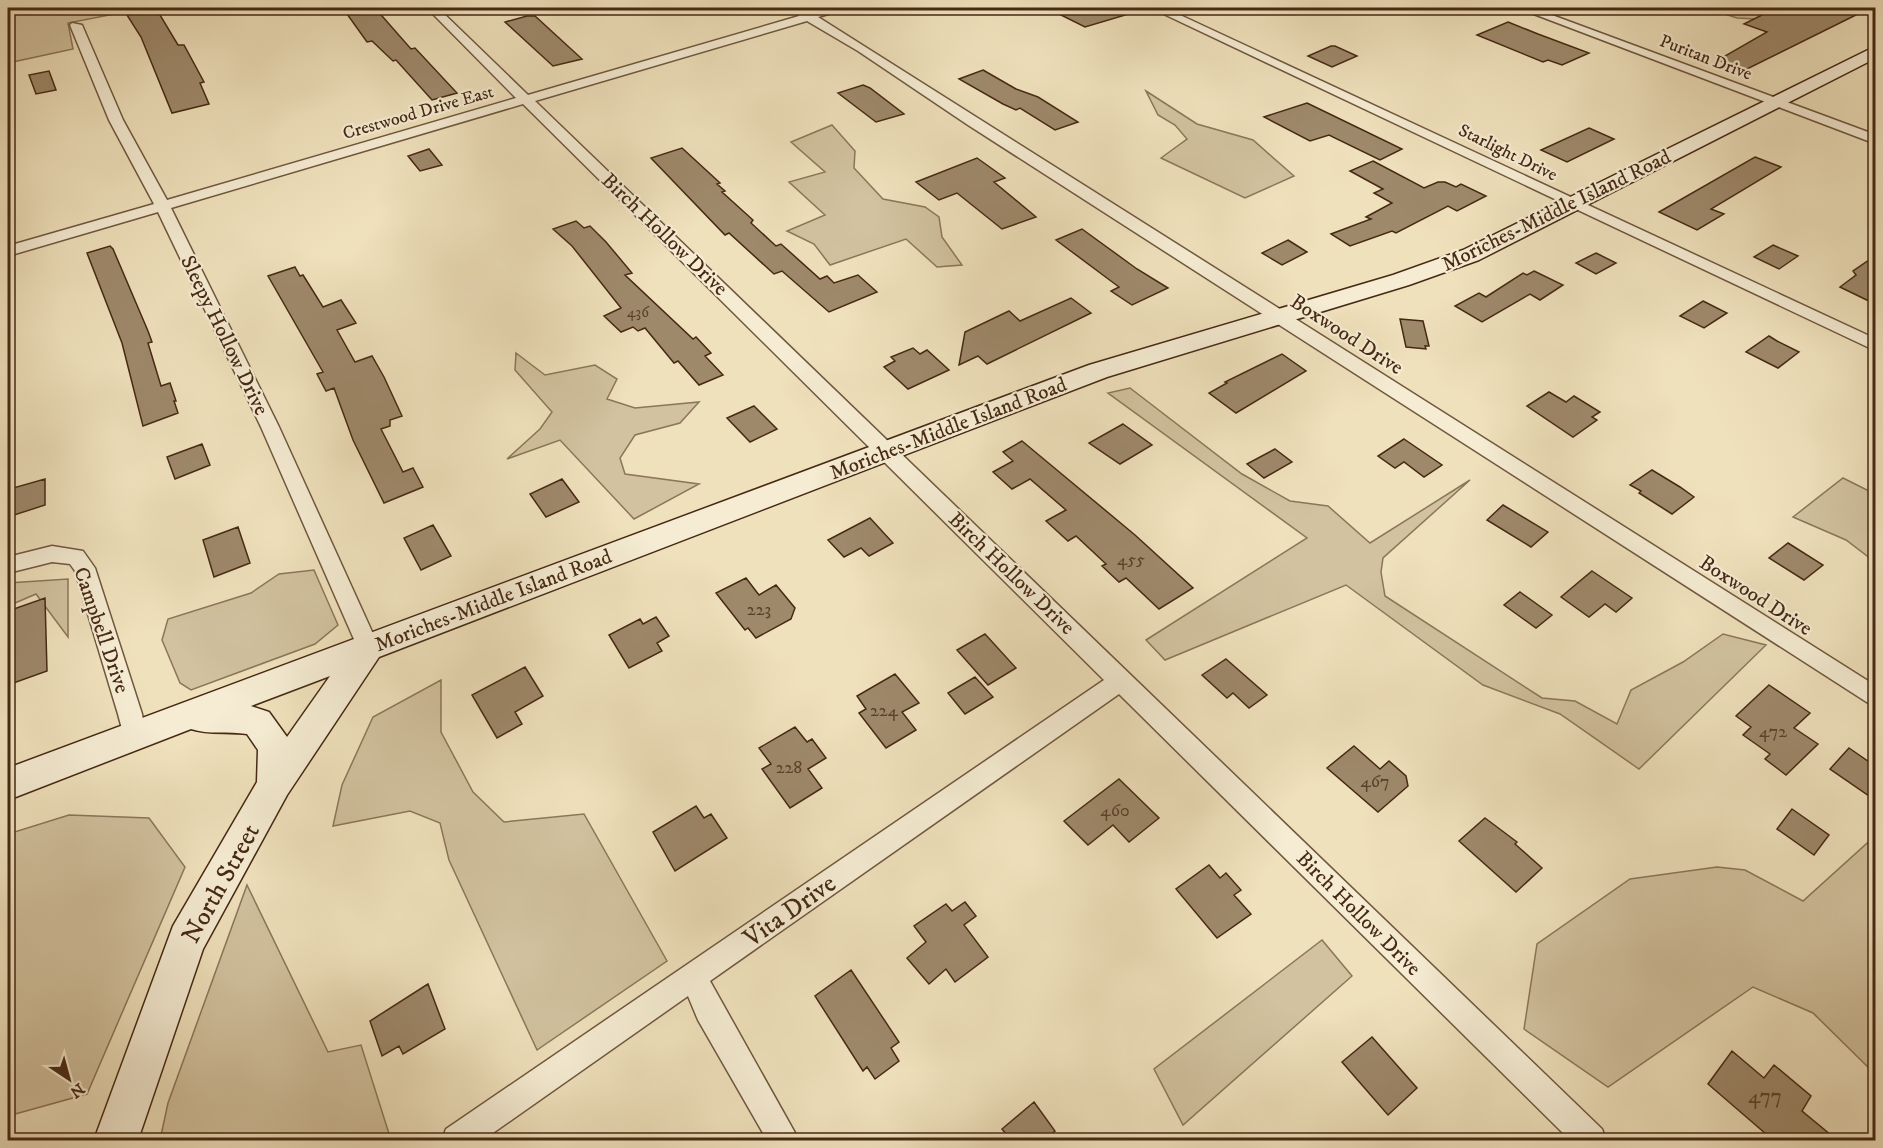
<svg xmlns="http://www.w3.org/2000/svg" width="1883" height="1148" font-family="'IM FELL DW Pica',serif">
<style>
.green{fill:#d2c29f;stroke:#8c765a;stroke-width:1.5}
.building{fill:#9e896b;stroke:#462914;stroke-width:1.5}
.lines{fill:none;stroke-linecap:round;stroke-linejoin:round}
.street-casing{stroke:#70573e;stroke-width:3}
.secondary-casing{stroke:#462914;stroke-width:3}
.street{fill:#f5ecd3;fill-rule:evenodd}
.secondary{fill:#f5ecd3;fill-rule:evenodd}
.labels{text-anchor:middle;stroke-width:4.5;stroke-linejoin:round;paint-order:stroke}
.far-number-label{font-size:15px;fill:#5c412a}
.far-street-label{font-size:18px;fill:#462914;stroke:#f5ecd3}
.number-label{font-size:18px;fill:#5c412a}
.street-label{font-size:21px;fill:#462914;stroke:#f5ecd3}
.near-number-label{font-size:21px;fill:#5c412a}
.near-street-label{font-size:26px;fill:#462914;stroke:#f5ecd3}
</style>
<rect width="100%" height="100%" fill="#efe1bc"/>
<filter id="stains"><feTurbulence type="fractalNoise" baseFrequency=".00333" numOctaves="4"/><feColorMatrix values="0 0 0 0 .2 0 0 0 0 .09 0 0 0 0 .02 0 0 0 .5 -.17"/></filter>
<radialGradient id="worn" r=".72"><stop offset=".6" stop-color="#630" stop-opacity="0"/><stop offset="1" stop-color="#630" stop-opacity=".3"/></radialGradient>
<path class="green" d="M8,8h137l-77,15 5,26 -65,14z
M1706,8h43l24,12 -36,-2z
M1146,91l51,33 56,16 41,36 -49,22 -84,-40 26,-19 -12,-14 -17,-10z
M832,125l23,26 -1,17 29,31 42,8 14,10 3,20 20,28 -25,2 -31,-28 -76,26 -16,-21 -27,-13 38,-16 -36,-33 36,-10 -34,-30z
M516,353l29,22 50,-10 22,14 -10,20 28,9 64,-6 -19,21 -45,12 -15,23 5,16 74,10 -65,35 -74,-79 -53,19 33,-30 12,-17 -37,-42z
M1130,388l112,86 48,27 38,5 42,37 100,-63 -87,78 -2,14 4,24 157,102 33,3 42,23 14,-34 52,-28 40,-28 43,11 -127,124 -79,-55 -77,-29 -137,-100 -181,75 -19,-20 161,-102 -199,-145z
M1843,478l32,16v68l-29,-22 -53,-23z
M314,570l24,55 -23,19 -124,46 -11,-7 -18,-43 6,-21 83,-26 28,-19z
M68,579v58l-32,-43 -28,12v-23z
M441,680v52l32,60 31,30 80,-8 83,147 -130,89 -88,-190 -9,-37 -30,-12 -77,15 9,-41 31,-68z
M69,815l80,3 36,49 -98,227 -79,22v-282z
M1875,836v238l-62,-61 -60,-26 -145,100 -84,-58 13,-85 93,-65 87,-12 28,3 58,31z
M247,885l81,167 33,-7 30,95h-231l8,-37z
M1322,940l30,36 -169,149 -29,-56z"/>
<path class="building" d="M375,8l36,41 4,-1 42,45 -25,7 -36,-40 -3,1 -21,-20 -5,1 -20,-28z
M1047,8h84l1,5 -47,14z
M1776,8h94l-125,62 -27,-10 49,-28 -23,-8z
M150,10h7l21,35h6l20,37 -4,1 9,21 -37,9 -31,-76 -14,-22z
M527,16h8l47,43 -29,7 -48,-44z
M1508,22l30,12 51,19 -27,12 -14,-5 -5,2 -66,-27z
M1331,46h4l22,10 -25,11 -24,-11z
M983,70l33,19 22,8 40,25 -23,8 -35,-22 -4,2 -13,-6 -44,-25z
M49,71l7,19 -20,4 -7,-19z
M863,85l7,3 34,26 -28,8 -38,-29z
M1307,103l95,46 -22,11 -51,-25 -19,6 -46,-24z
M1589,128l25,11 -47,23 -26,-12z
M682,148l38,35 -3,1 8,7 -3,1 31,28 -2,3 25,23 5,-2 39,35 7,-3 7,7 24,-8 19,17 -48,20 -47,-41 -8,3 -45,-41 -4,2 -74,-77z
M429,149l13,16 -22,6 -12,-15z
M1755,157l26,10 -70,42 13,5 -27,16 -38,-18z
M977,158l28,20 -11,4 42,35 -34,12 -45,-36 -18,7 -23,-18z
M1373,161l51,27 14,-6h7l11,5 5,-3 25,12 -29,15 -9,-5 -52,27 -4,-2 -42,15 -19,-12 40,-15 -5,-2 26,-14 -18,-10 9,-4 -33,-18z
M576,221l8,7 6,-2 16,16 26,31 -7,2 68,64 3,-2 15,16 -6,3 18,19 -24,10 -21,-24 -4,2 -29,-35 -7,3 -5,-4 -12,5 -17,-16 17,-8 -49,-62 -19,-17z
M1082,229l55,40 31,19 -36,17 -21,-14 8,-4 -63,-47z
M1288,240l19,12 -25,13 -20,-12z
M1773,245l25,11 -19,13 -25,-12z
M110,246l3,3 35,82 4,11 -4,1 13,43 9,-3 6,18h-2l4,12 -35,13 -21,-83 -35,-90z
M1596,253l20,10 -20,11 -20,-11z
M1875,256v48l-35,-17 16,-12 -3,-4z
M295,267l5,9 3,-1 20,32 18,-7 15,23 -19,7 18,32 17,-6 12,21 18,39 -12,4v6l-9,3 22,43 10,-4 10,19 -39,16 -31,-63 -19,-52 -8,3 -9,-17 6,-2 -55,-96z
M1534,271l29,14 -23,15 -10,-6 -48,28 -27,-16 24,-13 7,4 37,-24 4,2z
M1071,298l20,15 -104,51 -9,-8 -19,9 6,-33 44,-21 11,10z
M1703,301l24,12 -23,15 -24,-12z
M1400,319l23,2 6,25h-4l1,3 -20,-2z
M1769,336l8,5 22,11 -21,16 -32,-16z
M913,348l7,6 7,-4 22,20 -41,19 -24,-22 11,-6 -4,-4z
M1282,354l24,17 -70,42 -27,-20 18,-10 -2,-1z
M1549,392l17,10 8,-6 26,16 -8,5 5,3 -24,17 -46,-31z
M754,406l23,23 -27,13 -23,-24z
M1123,424l29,21 -32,19 -31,-21z
M1404,439l38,26 -18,12 -20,-15 -9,6 -17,-12z
M1022,441l113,94 58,53 -34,21 -33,-31 -7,4 -17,-16 4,-2 -30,-28 -8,5 -22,-20 20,-11 -36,-31 -18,10 -19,-17 20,-11 -10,-9z
M202,444l8,21 -35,14 -8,-22z
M1275,449l17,13 -28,16 -17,-14z
M1652,470l28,17 14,10 -22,17 -33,-21 2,-2 -11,-6z
M45,479v26l-37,12v-22l4,-2 1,-5z
M562,479l17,23 -33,15 -16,-23z
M1503,505l45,27 -17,15 -44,-27z
M870,518l23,25 -24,13 -8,-8 -17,9 -16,-17z
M433,525l18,31 -30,14 -17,-32z
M238,527l12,36 -36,14 -11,-37z
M1788,543l35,22 -19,15 -35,-22z
M1592,571l40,27 -16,14 -11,-8 -16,13 -28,-20z
M746,578l13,17 17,-10 19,23 -4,11 -35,19 -8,-10 -3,2 -29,-37z
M1520,592l32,23 -16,13 -32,-23z
M45,598l2,73 -39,14v-74z
M656,617l13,19 -12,7 5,8 -33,17 -20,-33 31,-16 3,5z
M985,634l31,34 -28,17 -31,-35z
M1226,659l41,36 -18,13 -16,-15 -6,5 -25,-23z
M525,667l18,29 -28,16 7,12 -25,14 -25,-43z
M895,674l24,29 -17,9 14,18 -30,18 -27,-35 7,-4 -9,-13z
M975,677l18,20 -28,17 -17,-21z
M1769,685l41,28 -16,15 24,16 -32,31 -21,-16 5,-5 -27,-19 8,-8 -15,-11z
M795,727l12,15 5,-3 14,19 -18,11 14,19 -32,20 -28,-39 9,-5 -12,-16z
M1354,746l26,23 9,-8 17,15 2,10 -30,26 -51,-44z
M1849,748l26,18v34l-45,-31z
M1119,779l40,39 -30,24 -16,-17 -25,20 -24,-24z
M696,806l8,12 7,-4 16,24 -52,33 -22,-39z
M1792,809l37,26 -15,20 -37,-26z
M1485,818l32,24 -2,2 27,24 -26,24 -57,-51z
M1209,865l11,13 6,-5 15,17 -7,5 17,19 -34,24 -41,-49z
M965,902l11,14 -12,9 24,32 -33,25 -9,-13 -17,15 -22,-26 19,-16 -12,-16 32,-22 6,7z
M851,970l48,72 -8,6 8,13 -24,18 -8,-12 -4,4 -48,-75z
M428,984l17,45 -42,25 -4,-8 -17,10 -12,-35z
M1372,1037l45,51 -29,27 -46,-53z
M1732,1051l32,27 10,-13 37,31 -9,15 35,29h-64l-65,-56z
M1034,1102l21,29 -11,9h-33l-9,-11z"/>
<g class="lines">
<g class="street-casing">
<path id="street" d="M427,8h11l90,87 271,-79 -10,-8h12l9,5 17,-5h16l-1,2 -24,7 1058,669v22l-908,-583 -110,-74 -51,-30 -272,80 1067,1028 4,11h-36l-451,-446 -409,287 89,159h-32l-69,-120 -10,-24 -205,144h-41l4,-11 658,-449 -581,-576 -352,104 108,219 100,220 -3,6 -8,3 -8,-3 -99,-226 -103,-215 -150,44v-10l146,-42 -45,-84 -39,-95 2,-2 10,2 41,95 44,80 349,-102z
M1151,8h14l711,331v12z
M1518,8h15l343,127v9z
M52,546l31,5 12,17 47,146 4,23 -4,7 -8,3 -8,-3 -8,-30 -43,-143 -5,-7 -18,-2 -44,11v-16z"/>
</g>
<g class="secondary-casing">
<path id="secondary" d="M1876,46v12l-397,202 -70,25 -302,92 -728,280 -92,138 -84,154 -65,191h-44l79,-214 84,-144 1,-32 -11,-16c-19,-3 -38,1 -56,-5l-183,71v-32l1081,-403 304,-90 70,-25zM330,676l-43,61 -18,-25 -18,-6z"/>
</g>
<use href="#street" class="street"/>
<use href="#secondary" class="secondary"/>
</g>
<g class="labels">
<g class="far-number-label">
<text x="638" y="317">436</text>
</g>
<g class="far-street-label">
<text transform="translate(1706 57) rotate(21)" y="6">Puritan Drive</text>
<text transform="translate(418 112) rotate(-16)" y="6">Crestwood Drive East</text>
<text transform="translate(1508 152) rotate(26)" y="6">Starlight Drive</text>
</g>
<g class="number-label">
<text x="1131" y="565">455</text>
<text x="759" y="615">223</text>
<text x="884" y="716">224</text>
<text x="1773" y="737">472</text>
<text x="789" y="773">228</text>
<text x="1375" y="787">467</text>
<text x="1115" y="816">460</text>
</g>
<g class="street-label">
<text transform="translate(1556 210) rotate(-26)" y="7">Moriches-Middle Island Road</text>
<text transform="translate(665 234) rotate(44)" y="7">Birch Hollow Drive</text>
<text transform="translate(1347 334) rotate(33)" y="7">Boxwood Drive</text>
<text transform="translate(225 335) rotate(64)" y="7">Sleepy Hollow Drive</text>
<text transform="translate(948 428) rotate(-21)" y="7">Moriches-Middle Island Road</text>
<text transform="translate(1012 573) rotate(44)" y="7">Birch Hollow Drive</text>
<text transform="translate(1756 595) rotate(33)" y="7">Boxwood Drive</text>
<text transform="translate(493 600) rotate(-21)" y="7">Moriches-Middle Island Road</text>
<text transform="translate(102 630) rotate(71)" y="7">Campbell Drive</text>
<text transform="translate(1359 913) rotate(45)" y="7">Birch Hollow Drive</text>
</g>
<g class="near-number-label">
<text x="1765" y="1103">477</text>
</g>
<g class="near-street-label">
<text transform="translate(220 883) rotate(-61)" y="9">North Street</text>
<text transform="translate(789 910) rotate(-35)" y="9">Vita Drive</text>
</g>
</g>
<rect width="1883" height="1148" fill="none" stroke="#efe1bc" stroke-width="30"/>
<rect x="9" y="9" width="1865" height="1130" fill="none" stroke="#462914" stroke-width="3"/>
<rect x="15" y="15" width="1853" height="1118" fill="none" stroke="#462914" stroke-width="1.5"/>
<g transform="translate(69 1079) rotate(144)" stroke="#f5ecd3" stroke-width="4.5" paint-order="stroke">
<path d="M0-4.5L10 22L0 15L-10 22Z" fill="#462914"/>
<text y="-9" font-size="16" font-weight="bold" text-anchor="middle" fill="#462914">N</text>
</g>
<rect width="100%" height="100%" filter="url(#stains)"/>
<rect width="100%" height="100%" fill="url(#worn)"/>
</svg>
